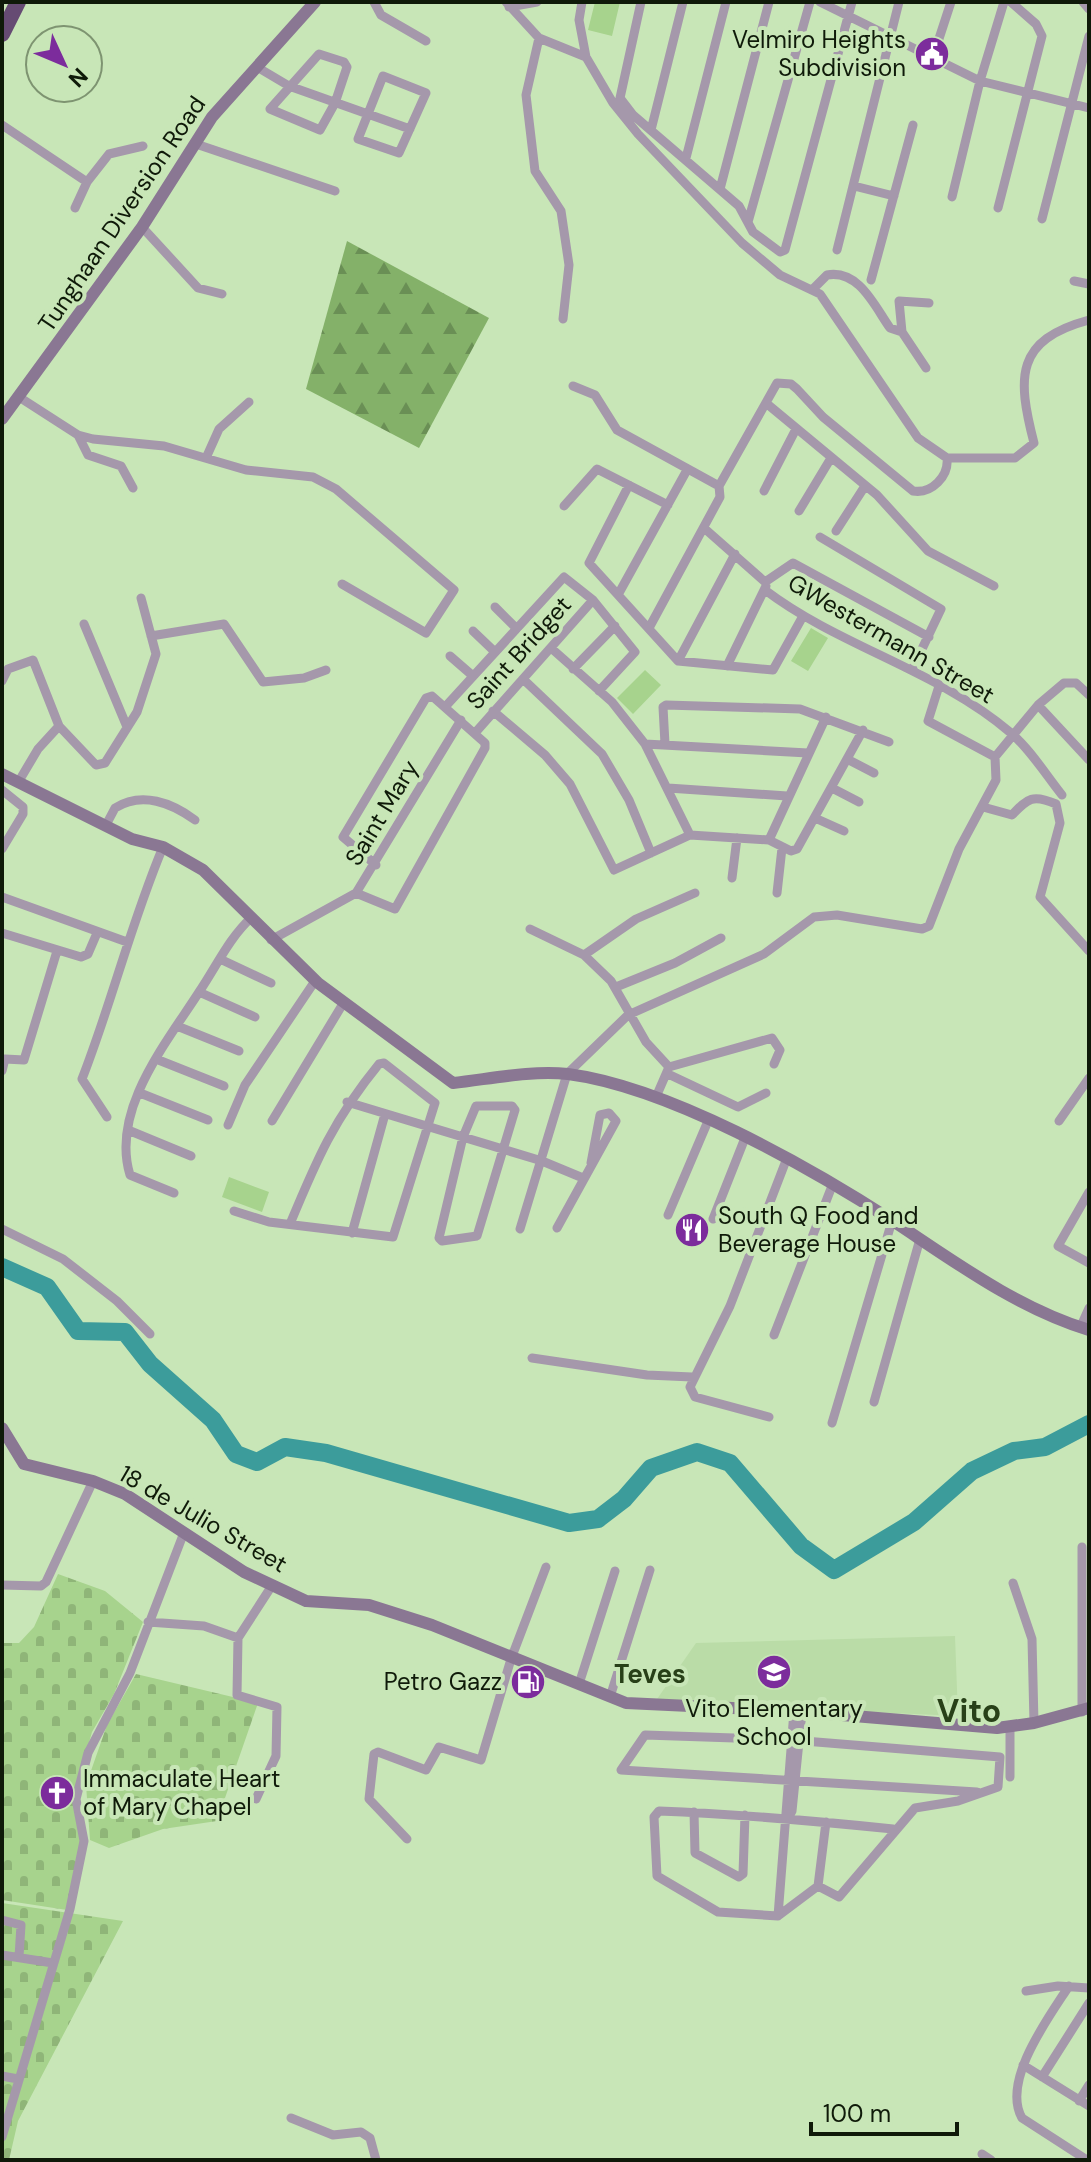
<svg xmlns="http://www.w3.org/2000/svg" width="1091" height="2162" font-family="'DM Sans',sans-serif">
<style>
.built{fill:#badca7}
.forest{fill:url(#forest-firs)}
.cemetery{fill:url(#cemetery-stones)}
.garden{fill:#a7d38d}
.lines{fill:none;stroke-linecap:round;stroke-linejoin:round}
.river{stroke:#3c9c9b;stroke-width:18}
.street{stroke:#a598ab;stroke-width:9}
.secondary{stroke:#8a7793;stroke-width:12}
.highway{stroke:#664b73;stroke-width:16}
.labels{text-anchor:middle;stroke-width:8;stroke-linejoin:round;paint-order:stroke}
.poi-label{font-size:24px;fill:#0f1a09;stroke:#c8e6b7;text-anchor:end}
.street-label{font-size:24px;fill:#0f1a09;stroke:#c8e6b7}
.neighbourhood-label{font-size:26px;font-weight:bold;fill:#284018;stroke:#c8e6b7}
.district-label{font-size:32px;font-weight:bold;fill:#284018;stroke:#c8e6b7}
</style>
<defs>
<pattern id="forest-firs" width="22" height="20" patternUnits="userSpaceOnUse" patternTransform="scale(2)"><rect width="22" height="20" fill="#84b169"/><path d="M5 1l3.5 6h-7zM16 11l3.5 6h-7z" fill="#6a8f55"/></pattern>
<pattern id="cemetery-stones" width="16" height="16" patternUnits="userSpaceOnUse" patternTransform="scale(2)"><rect width="16" height="16" fill="#a7d38d"/><path d="M2 7V4a2 2 0 0 1 4 0v3zM10 15v-3a2 2 0 0 1 4 0v3z" fill="#8fb578"/></pattern>
</defs>
<rect width="100%" height="100%" fill="#c8e6b7"/>
<path class="built" d="M955,1636l3,80 -303,-14 41,-59z"/>
<path class="forest" d="M347,241l142,77 -70,130 -113,-59z"/>
<path class="cemetery" d="M58,1574l47,17 38,31 -29,72 -22,38 -19,68 9,40 -15,70 -65,-10v-257h17l15,-16z
M136,1674l122,29 -41,118 -54,8 -54,19 -19,-8 -4,-55 21,-60z
M2,1903l121,18 -105,200 -9,39h-7z"/>
<path class="garden" d="M595,2h25l-8,34 -24,-6z
M811,628l17,10 -20,33 -17,-10z
M645,670l16,15 -28,29 -16,-16z
M229,1177l40,15 -7,20 -40,-15z"/>
<g class="lines">
<path class="river" d="M2,1267l45,20 31,44 47,1 25,32 63,56 23,34 21,8 28,-15 41,6 243,70 29,-4 26,-20 27,-31 46,-16 33,11 71,83 33,24 80,-48 58,-51 42,-20 31,-4 44,-23"/>
<path class="street" d="M374,2l7,13 45,26
M506,2l33,36 47,19 27,46 25,31 104,109 38,32 40,19 98,144 29,20h68l19,-15c-17,-66 -19,-103 55,-123
M582,2l-3,18 7,37
M641,2l-21,96 13,17 106,91 14,26 27,20 5,-2 67,-248
M820,2l160,79 109,27
M1083,2l6,7
M509,7l28,-5
M539,38l-13,57 9,76 26,40 8,54 -6,54
M319,54l25,8 3,5 -12,36 -15,27 -50,-21z
M933,57l18,-55
M257,67l32,19 121,43
M383,76l43,17 -27,60 -41,-14z
M2,125l85,57
M651,130l32,-128
M196,144l139,47
M686,158l40,-156
M854,186l40,10
M720,189l49,-187
M952,197l28,-116 24,-79
M75,208l12,-26 22,-28 34,-8
M998,208l44,-172 -6,-12 -25,-22
M1042,219l47,-183
M748,222l62,-220
M142,227l56,61 24,6
M837,250l62,-248
M871,280l42,-155
M1074,281l15,3
M813,289l14,-14c32,-6 48,32 63,53l12,4 -3,-31 30,2
M902,332l24,36
M573,386l22,9 22,35 102,56
M19,397l59,38 15,4 71,7 82,24 67,7 23,12 118,101 -28,43 -84,-49
M766,403l111,92 51,56 66,35
M78,435l10,20 33,11 12,22
M206,458l13,-29 30,-27
M629,485l-40,78 89,98 95,9 30,-54
M764,491l32,-62
M564,506l33,-37 71,36
M799,511l32,-53
M704,528l61,54
M836,531l29,-45
M820,537l121,72 -29,61
M765,582l28,-19 136,74
M765,590c75,57 173,80 246,143 19,16 35,42 51,62
M619,593l68,-123
M495,607l21,21
M84,624l43,103
M649,628l71,-131 -1,-11 58,-103 14,1 6,5 26,28 90,74c19,3 36,-15 34,-33
M473,631l22,21
M151,636l73,-12 39,58 41,-4 22,-8
M551,648l61,54 33,42 45,91
M450,656l23,20
M678,661l57,-107
M727,666l39,-80
M573,669l42,-43
M523,679l79,75 27,46 22,53
M2,681l6,-12 25,-9 26,66 37,39 9,-2 32,-51 19,-58 -15,-56
M939,686l-11,35 67,36
M1038,705l51,55
M445,707l119,-130 29,23 42,52 -36,39
M493,711l52,44 25,29 44,86 76,-35 79,5 22,11 6,-2 66,-119
M475,733l118,-133
M645,744l163,9
M665,744l-2,-37 3,-2 134,4 89,33
M847,759l27,14
M19,781l19,-32 21,-23
M668,788l119,8
M832,788l27,14
M2,790l21,17v7l-21,35
M983,807l29,8c16,-17 21,-21 44,-11l4,19 -20,74 49,54
M815,818l29,13
M106,825l9,-17c27,-17 57,-5 80,12
M769,840l57,-123
M732,878l5,-40
M356,893l39,16 90,-161v-5l-53,-47 -6,2 -83,139 33,28
M777,893l5,-45
M2,897l125,45
M530,929l54,26 27,26 35,61 23,25 -13,30
M2,933l79,24 7,-3 9,-21
M271,940l85,-47 105,-173
M584,955l52,-36 59,-26
M220,959l51,24
M616,987l59,-24 46,-25
M199,992l56,25
M177,1026l62,25
M156,1059l68,27
M669,1067l103,-29 8,12 -6,14
M2,1071l3,-12 19,1 33,-109
M668,1074l70,33 28,-14
M140,1093l68,27
M347,1102l195,59 41,17
M476,1106h36l3,4 -38,126 -35,5 -3,-3 24,-101z
M107,1117l-25,-38c30,-77 49,-156 81,-232
M272,1121l72,-119
M1059,1121l30,-43
M228,1125l17,-40 70,-104
M128,1130l63,26
M1089,1192l-31,54 31,17
M174,1193l-44,-18c-20,-66 38,-134 71,-186 16,-24 29,-52 50,-71
M234,1211l35,11 124,15 42,-134 -51,-40 -5,1c-45,55 -62,95 -89,160
M668,1215l40,-94
M713,1219l32,-81
M557,1228l59,-107 -7,-8 -9,2 -9,48
M2,1229l61,30 54,42 33,33
M520,1229l47,-155 61,-59 136,-61 50,-37 23,-2 85,14 7,-3 30,-77 37,-69 -1,-23 43,-52 26,-22h12l13,12
M352,1233l33,-119
M1080,1328l9,-20
M774,1335l58,-149
M532,1358l115,17 45,2
M874,1402l46,-163
M769,1417l-74,-20 -5,-10 40,-81 57,-148
M832,1423l60,-202
M1082,1547v165
M1013,1583l19,56 2,84
M2,1585l39,1 5,-4 47,-101
M148,1622l56,4 34,12
M579,1684l36,-113
M610,1697l40,-127
M1010,1728v49
M621,1770l24,-35 147,5 208,17 -2,30 -40,14 -43,7 -76,89 -21,-11
M621,1770l356,22
M256,1799l20,-43 1,-49 -40,-12 1,-57 33,-51
M694,1812l1,41 44,24 4,-3 2,-59
M788,1818l4,-7 10,-99
M826,1822l-8,64 -40,30 -60,-4 -61,-36 -3,-59 5,-6c78,3 156,10 234,18
M407,1839l-38,-40 5,-45 4,-2 48,18 13,-23 42,13 30,-101 35,-92
M778,1916l16,-205
M2,1920l19,5 -2,32
M2,1955l51,8
M1069,1986c-20,31 -68,95 -47,132l65,42
M1026,1991l32,-5 31,2
M1023,2065l66,41
M2,2076l16,3
M1042,2077l47,-74
M1079,2101l10,-16
M291,2118l42,17 28,-3 9,6 6,22
M2,2137l68,-228 14,-68 -8,-42 12,-46 42,-80 53,-138
M982,2154l9,6"/>
<path class="secondary" d="M2,419l140,-192 70,-110 103,-115
M2,774l130,65 31,8 40,23 115,113 135,100c37,-4 78,-13 115,-9 100,13 240,92 325,147 62,41 124,87 196,109
M2,1428l22,36 69,17 32,13 119,78 62,29 63,4 63,20 194,78 168,8 203,17 37,-5 55,-15"/>
<path class="highway" d="M2,34l16,-32"/>
</g>
<defs>
<g id="civic-disc" transform="scale(1.8)"><circle r="9.5" fill="#7c2c9c" stroke="#c8e6b7"/><path d="M-.6-6.5H3V-4.5H.6V-3L4-1V1h2V6H-6V1h2V-1L-.6-3ZM-1.2 2.5V6h2.4V2.5Z" fill="#fff"/></g>
<g id="restaurant-disc" transform="scale(1.8)"><circle r="9.5" fill="#7c2c9c" stroke="#c8e6b7"/><path d="M-5-6h1v4h1v-4h1v4h1v-4h1v5L-1.5 .5V6h-2V.5L-5-1ZM5-6V6H3V1.5H1.5Q1.5-4 5-6Z" fill="#fff"/></g>
<g id="school-disc" transform="scale(1.8)"><circle r="9.5" fill="#7c2c9c" stroke="#c8e6b7"/><path d="M0-5L7-2L0 1L-7-2ZM-4 1L0 2.5L4 1V4Q0 6-4 4Z" fill="#fff"/></g>
<g id="fuel-disc" transform="scale(1.8)"><circle r="9.5" fill="#7c2c9c" stroke="#c8e6b7"/><path d="M-5.5-6h7V0h2V4h1.3V-2.5L3-4.5l.8-.8L6-3V5H2.5V1h-1V6h-7ZM-4.2-4.7v3.2H.2V-4.7Z" fill="#fff"/></g>
<g id="church-disc" transform="scale(1.8)"><circle r="9.5" fill="#7c2c9c" stroke="#c8e6b7"/><path d="M-1.2-6h2.4v3.5h3.3v2.4h-3.3V6h-2.4V-.1h-3.3v-2.4h3.3Z" fill="#fff"/></g>
</defs>
<g fill-rule="evenodd">
<use href="#civic-disc" x="932" y="54"/>
<use href="#restaurant-disc" x="692" y="1230"/>
<use href="#school-disc" x="774" y="1672"/>
<use href="#fuel-disc" x="528" y="1682"/>
<use href="#church-disc" x="57" y="1793"/>
</g>
<g class="labels">
<g class="poi-label">
<text x="906" y="48">Velmiro Heights<tspan x="906" dy="28">Subdivision</tspan></text>
<text x="718" y="1224" text-anchor="start">South Q Food and<tspan x="718" dy="28">Beverage House</tspan></text>
<text x="502" y="1690">Petro Gazz</text>
<text x="774" y="1717" text-anchor="middle">Vito Elementary<tspan x="774" dy="28">School</tspan></text>
<text x="83" y="1787" text-anchor="start">Immaculate Heart<tspan x="83" dy="28">of Mary Chapel</tspan></text>
</g>
<g class="street-label">
<text transform="translate(122 214) rotate(-56)" y="8">Tunghaan Diversion Road</text>
<text transform="translate(891 639) rotate(30)" y="8">GWestermann Street</text>
<text transform="translate(519 653) rotate(-48)" y="8">Saint Bridget</text>
<text transform="translate(382 813) rotate(-59)" y="8">Saint Mary</text>
<text transform="translate(203 1519) rotate(30)" y="8">18 de Julio Street</text>
</g>
<g class="neighbourhood-label">
<text x="650" y="1683">Teves</text>
</g>
<g class="district-label">
<text x="969" y="1722">Vito</text>
</g>
</g>
<rect width="1091" height="2162" fill="none" stroke="#0f1a09" stroke-width="8"/>
<g transform="translate(64 64) rotate(134)"><circle r="38" fill="#c8e6b7" stroke="#7e9471" stroke-width="2"/>
<path d="M0-6L14 30L0 20L-14 30Z" fill="#7c2c9c"/>
<text y="-12" font-size="22" font-weight="bold" text-anchor="middle" fill="#0f1a09">N</text>
</g>
<path d="M811 2122v12h146v-12" fill="none" stroke="#0f1a09" stroke-width="4"/>
<text x="823" y="2122" font-size="24" fill="#0f1a09" stroke="#c8e6b7" stroke-width="6" paint-order="stroke">100 m</text>
</svg>
